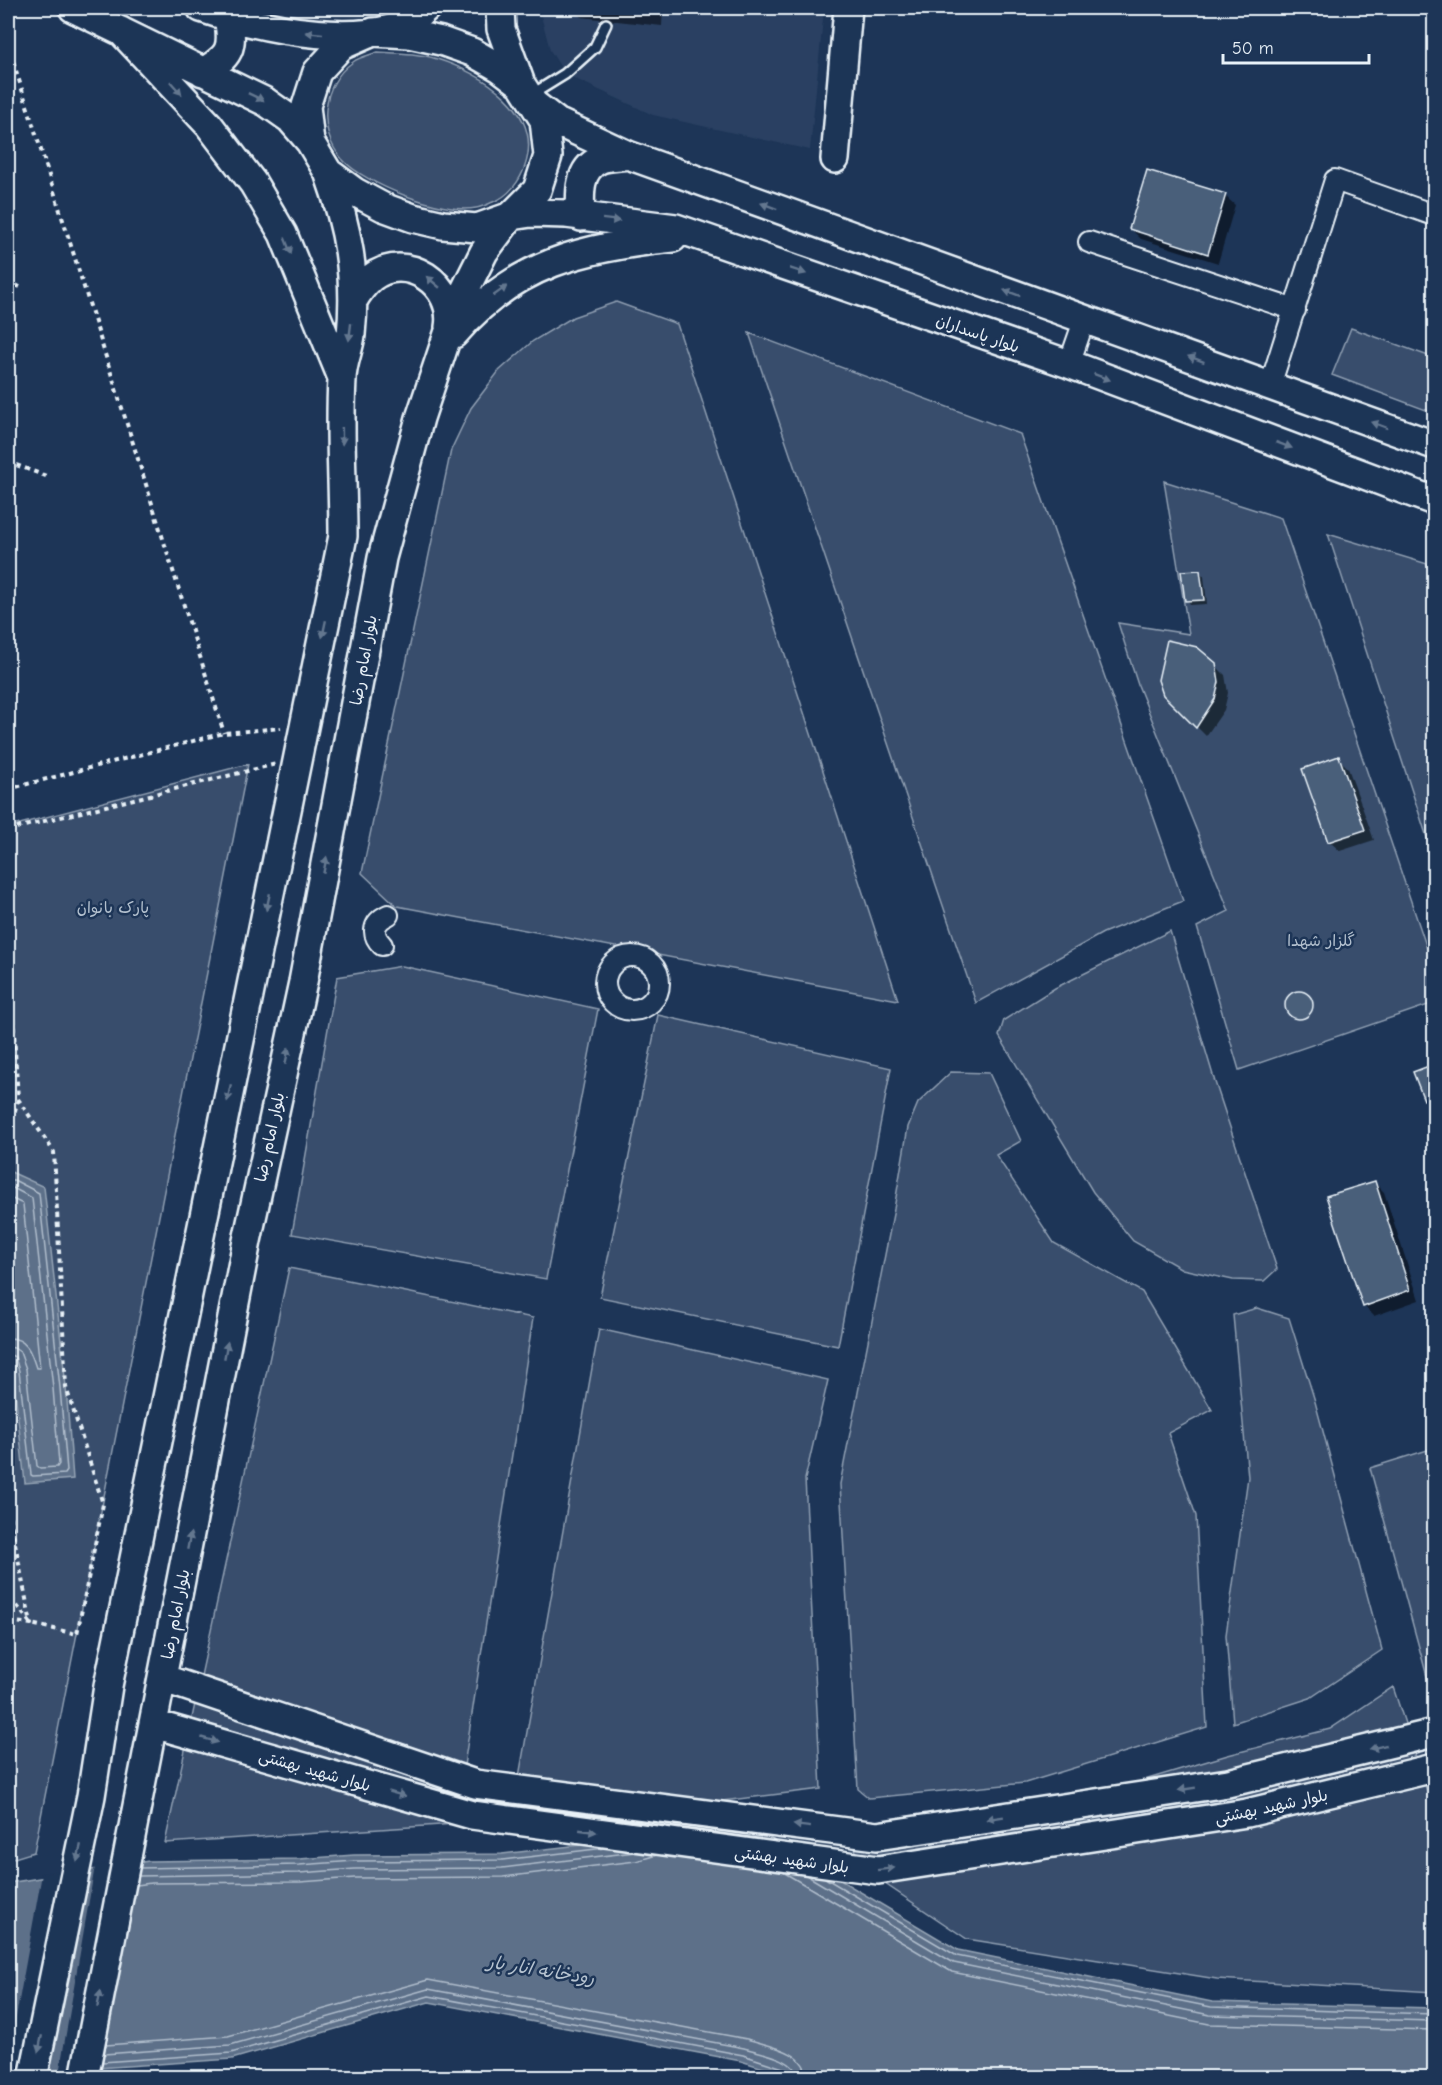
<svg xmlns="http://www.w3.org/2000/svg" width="1442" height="2085" font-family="'Comic Neue','Playpen Sans Arabic',sans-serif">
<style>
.built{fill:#2a4162}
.green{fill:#374d6c;stroke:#909fb2;stroke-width:1.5}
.water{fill:#5d7089;stroke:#95a4b5;stroke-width:1.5}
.pier{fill:#1d3557}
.shadow{fill:#0007}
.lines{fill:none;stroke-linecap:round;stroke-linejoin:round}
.shore{stroke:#b0bdcc;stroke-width:1.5}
.building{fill:#495e7a;stroke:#e8f1f8;stroke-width:1.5}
.lane-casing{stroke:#e8f1f8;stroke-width:14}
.street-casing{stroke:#e8f1f8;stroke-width:24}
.secondary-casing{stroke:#e8f1f8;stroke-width:32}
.path{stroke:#e8f1f8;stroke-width:4;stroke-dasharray:4.5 4.5;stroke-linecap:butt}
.lane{stroke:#1d3557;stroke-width:9}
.street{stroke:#1d3557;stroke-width:20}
.secondary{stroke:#1d3557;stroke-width:27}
.oneway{fill:#64778f}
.labels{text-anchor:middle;stroke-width:5;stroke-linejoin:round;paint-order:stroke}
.street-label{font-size:16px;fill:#e8f1f8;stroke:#1d3557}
.park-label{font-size:16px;fill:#b3c0ce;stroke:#1d3557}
.water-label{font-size:18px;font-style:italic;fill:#b7c4d1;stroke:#1d3557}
</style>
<rect width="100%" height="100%" fill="#1d3557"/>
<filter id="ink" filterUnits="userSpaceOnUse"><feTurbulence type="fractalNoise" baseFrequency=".0167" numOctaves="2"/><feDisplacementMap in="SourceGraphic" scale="12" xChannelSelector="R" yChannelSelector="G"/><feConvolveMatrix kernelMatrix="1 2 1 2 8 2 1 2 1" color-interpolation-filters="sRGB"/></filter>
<g filter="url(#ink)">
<path class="built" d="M539,8h285l-14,142 -157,-35 -88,-41 -15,-24z"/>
<path class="green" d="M378,52c20,1 40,1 59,7 45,14 107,52 88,107 -5,15 -16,30 -32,36 -5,2 -11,5 -17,6 -33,7 -112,-24 -134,-49 -25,-28 -21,-75 11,-97 6,-5 17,-7 25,-10z
M616,302l61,22 221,676 -501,-94 -35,-33 89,-423 20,-42 28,-37 34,-30 40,-24z
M1351,328l83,30v55l-102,-38z
M749,333l271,101 163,467 -80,32 -127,70z
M1164,481l117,37 153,451v34l-195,67 -42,-143 32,-16 -91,-226 -20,-62 71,11z
M1328,534l106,32v293z
M248,764l-214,1088 -26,8v-1033z
M1170,931l45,151 62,187 -13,12 -31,-1 -51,-11 -49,-28 -40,-49 -94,-156 5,-16 51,-32z
M402,966l196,43 -52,270 -254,-45 45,-257z
M658,1015l233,53 -53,278 -238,-49z
M951,1072l38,1 32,68 -25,14 58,88 88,49 70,118 -44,23 28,83 11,211 -182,56 -156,15 -11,-9 -18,-305 54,-275 14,-82 10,-24z
M289,1268l244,50 -78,506 -290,19z
M1257,1308l32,10 25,80 68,252 -72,48 -77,25 -7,-88 22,-158 -15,-162z
M599,1329l229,51 -23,99 16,310 -311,38z
M1434,1448v254l-64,-234z
M1393,1687l41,125v180l-217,-13 -250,-40 -107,-72 -9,-34 183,-20 194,-58 102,-26z"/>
<path class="water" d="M11,1172l33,15 22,200 7,92 -48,4 -12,-111 -5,-22v-164z
M677,1826l79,4 202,120 254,52 222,6v70l-642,-1 -51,-16 -312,-59 -197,57 -224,15v-191l141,-22 150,-2 55,-4 148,-1 130,-15z"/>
<path class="pier" d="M135,1860l-37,211 -39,3 36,-208z
M79,1868l-39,207 -32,2v-16l34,-187z"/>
<path class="shadow" d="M571,8h92l-1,18 -81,-9z
M1225,196l10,9 -17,58 -77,-24 -10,-10z
M1199,571l5,5 3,28 -16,1 -4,-5z
M1214,664l11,11 3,18 -4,17 -18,26 -42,-42z
M1338,758l10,10 26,72 -34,11 -10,-9 -26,-72z
M1287 1006a13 13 0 1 1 26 0a13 13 0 1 1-26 0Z
M1434,1066v37l-4,1 -5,-4 -10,-27z
M1374,1182l10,10 35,108 -45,16 -10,-10z"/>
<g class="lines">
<path class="shore" d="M8,1180h6l25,13 21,195 7,83 -2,3 -32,2 -2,-1 -12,-104 -4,-14 -7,-3
M8,1188h5l19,10 21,190 6,76 -2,3 -17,1 -3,-2 -11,-97 -6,-17 -6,-4 -6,-1
M8,1197l15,7 17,164h-4c-5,-16 -9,-30 -28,-30
M140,1868l159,-3 56,-4 147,-1 103,-12
M783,1872l169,100 257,52 225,6
M806,1875l148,88 256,52 224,6
M139,1876l160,-3 56,-4 147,-1 133,-16
M825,1878l132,78 254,51 223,7
M137,1885l14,-2 149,-1 55,-4 148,-1 133,-16 21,-6
M106,2045l122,-9 200,-56 319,59c21,7 59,11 60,39
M104,2054l126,-9 198,-56 316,59c17,5 52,10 54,30
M102,2062l129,-9 198,-57 314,59 43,14 3,4 1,5"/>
</g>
<path class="building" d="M605,8h43l-1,4z
M1147,170l79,24 -18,60 -79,-25z
M1200,570l4,30 -19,1 -4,-30z
M1167,640l30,7 19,16 3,19 -4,17 -19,29 -33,-33 -5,-15z
M1339,756l26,74 -37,12 -26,-73z
M1285 1005a14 14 0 1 1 28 0a14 14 0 1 1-28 0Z
M1434,1064v33l-10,3 -11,-28z
M1375,1181l35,109 -47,17 -37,-111z"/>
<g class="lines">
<g class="lane-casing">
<path id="lane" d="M531,95l34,-21 30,-27 11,-23"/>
</g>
<g class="street-casing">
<path id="street" d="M1089,242l206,68
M1069,364l16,-46
M1270,386l65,-206 99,35
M382,945c-11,-11 -9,-23 6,-30
M605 983a27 27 0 1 1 54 0a27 27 0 1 1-54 0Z"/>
</g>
<g class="secondary-casing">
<path id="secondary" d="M73,8l193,94 24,17 20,23
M201,8c56,19 178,49 225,0
M500,8l1,21 20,55 23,36 4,36 -11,34 -26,26 -34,12 -34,-3 -30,-7 -30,-11 -28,-15 -27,-20 -18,-30 -4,-36 11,-34 24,-26 32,-14 36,2 32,7 31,11 28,16 21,16
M121,31l88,94 44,58 30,51 59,144
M203,72c27,-16 31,-23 25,-55
M535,105l22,17 71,33 806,290
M835,159l13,-151
M581,217c-1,-20 -4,-47 18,-57 8,-4 20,-3 29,-5
M353,301c5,-9 10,-16 18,-23 35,-28 85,7 78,49
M454,334c60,-71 130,-87 219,-96
M162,1678l313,106 402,52 351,-53 206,-50
M154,1724l318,91 406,55 369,-57 187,-45
M33,2078l58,-282 17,-110 235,-1150c0,-52 -4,-105 -1,-156 0,-16 7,-30 9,-45 6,-60 -3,-107 -23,-163
M84,2078l163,-837 56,-259 79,-424 38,-140 28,-84 16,-42 20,-40 27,-36 20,-3 35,1 110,14 393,136 365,137"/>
</g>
<path class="path" d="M8,45l216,688
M8,282l12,5
M8,462l38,14
M8,789l216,-56 57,-5
M8,830l268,-66
M8,937l10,162 36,53 12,235 37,117 -26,130 -46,-10 -23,-30
M8,1042l6,2
M8,1138l10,-39
M8,1508l23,116 -23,-3"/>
<use href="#lane" class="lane"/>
<use href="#street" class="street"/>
<use href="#secondary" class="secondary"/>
</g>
<defs><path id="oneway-solid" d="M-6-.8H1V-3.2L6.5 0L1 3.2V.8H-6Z" transform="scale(1.5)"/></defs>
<g class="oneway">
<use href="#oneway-solid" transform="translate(314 33) rotate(-174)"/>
<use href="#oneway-solid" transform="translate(176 88) rotate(48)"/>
<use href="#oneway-solid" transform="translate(256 97) rotate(26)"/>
<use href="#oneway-solid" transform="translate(769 206) rotate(-160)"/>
<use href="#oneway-solid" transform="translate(611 220) rotate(7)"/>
<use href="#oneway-solid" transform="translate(288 246) rotate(68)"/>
<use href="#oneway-solid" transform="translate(798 271) rotate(19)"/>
<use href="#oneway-solid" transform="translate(433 282) rotate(-140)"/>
<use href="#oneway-solid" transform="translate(500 291) rotate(-36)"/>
<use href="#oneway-solid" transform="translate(1012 293) rotate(-160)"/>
<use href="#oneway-solid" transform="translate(350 332) rotate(97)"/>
<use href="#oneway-solid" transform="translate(1196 359) rotate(-160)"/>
<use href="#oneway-solid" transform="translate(1102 377) rotate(21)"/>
<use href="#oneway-solid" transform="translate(1379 425) rotate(-160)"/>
<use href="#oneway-solid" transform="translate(342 436) rotate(89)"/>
<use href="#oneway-solid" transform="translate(1284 445) rotate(21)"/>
<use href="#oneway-solid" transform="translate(324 629) rotate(102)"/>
<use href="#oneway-solid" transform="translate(325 865) rotate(-79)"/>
<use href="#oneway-solid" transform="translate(268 902) rotate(102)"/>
<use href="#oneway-solid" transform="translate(287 1056) rotate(-78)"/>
<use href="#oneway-solid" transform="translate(229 1093) rotate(102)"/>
<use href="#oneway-solid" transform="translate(226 1350) rotate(-79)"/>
<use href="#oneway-solid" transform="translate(189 1541) rotate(-79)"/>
<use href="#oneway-solid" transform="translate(210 1740) rotate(16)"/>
<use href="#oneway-solid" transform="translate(1378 1747) rotate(166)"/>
<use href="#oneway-solid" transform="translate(1187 1789) rotate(171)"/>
<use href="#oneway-solid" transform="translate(397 1794) rotate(16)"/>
<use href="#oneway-solid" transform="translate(995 1818) rotate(171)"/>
<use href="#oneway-solid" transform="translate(802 1826) rotate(-173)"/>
<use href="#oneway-solid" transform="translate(588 1831) rotate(8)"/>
<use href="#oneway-solid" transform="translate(79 1853) rotate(102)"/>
<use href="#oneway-solid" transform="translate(886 1869) rotate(-7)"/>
<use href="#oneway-solid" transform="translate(99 1999) rotate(-79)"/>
<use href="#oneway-solid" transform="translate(40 2044) rotate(102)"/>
</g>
</g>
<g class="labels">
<g class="street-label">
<text transform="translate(978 333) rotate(19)" y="6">بلوار پاسداران</text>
<text transform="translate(363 660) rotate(-80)" y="6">بلوار امام رضا</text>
<text transform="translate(269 1137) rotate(-78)" y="6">بلوار امام رضا</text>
<text transform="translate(175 1614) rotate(-79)" y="6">بلوار امام رضا</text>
<text transform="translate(315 1770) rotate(16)" y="6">بلوار شهید بهشتی</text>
<text transform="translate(1271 1806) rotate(-12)" y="6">بلوار شهید بهشتی</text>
<text transform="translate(792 1859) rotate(8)" y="6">بلوار شهید بهشتی</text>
</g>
<g class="park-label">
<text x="113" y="913">پارک بانوان</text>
<text x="1321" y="946">گلزار شهدا</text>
</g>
<g class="water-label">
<text transform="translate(541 1970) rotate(9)" y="6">رودخانه انار بار</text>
</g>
</g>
<rect width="1442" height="2085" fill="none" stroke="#1d3557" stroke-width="30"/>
<rect x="15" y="15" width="1412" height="2055" fill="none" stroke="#e8f1f8" stroke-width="2" filter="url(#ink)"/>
<path d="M1223 54v9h146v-9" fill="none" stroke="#e8f1f8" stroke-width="3"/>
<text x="1232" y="54" font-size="18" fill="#e8f1f8" stroke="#1d3557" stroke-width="4.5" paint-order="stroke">50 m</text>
</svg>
